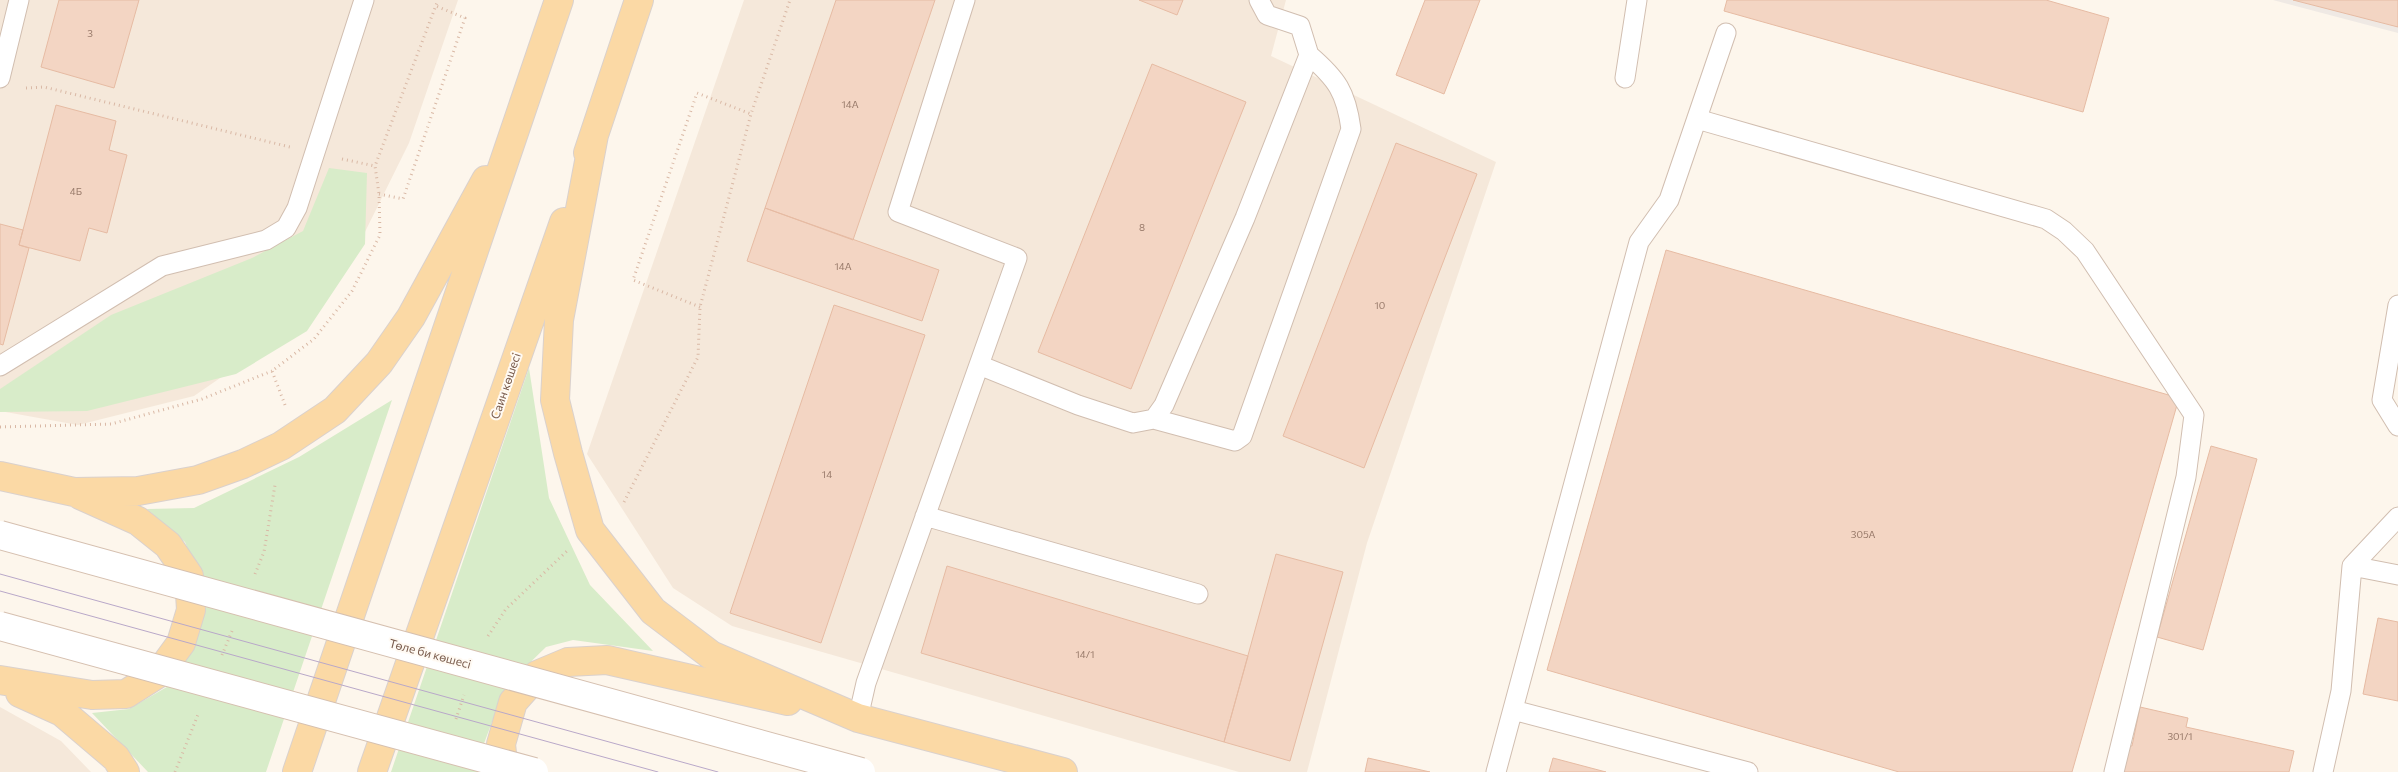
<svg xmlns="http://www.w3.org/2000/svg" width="2398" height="772" font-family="Commissioner,sans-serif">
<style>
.residential{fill:#f5e8da}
.industrial{fill:#efe9e4}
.green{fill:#d8ecc9}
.building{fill:#f3d5c3;stroke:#e6bba3}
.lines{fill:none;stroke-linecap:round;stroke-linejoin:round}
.lane-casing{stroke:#d1beb0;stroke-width:21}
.primary-casing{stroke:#dad1cd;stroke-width:30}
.path{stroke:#d9b8a5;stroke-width:3;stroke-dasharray:1 4;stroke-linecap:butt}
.lane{stroke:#fff;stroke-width:19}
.primary{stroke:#fbd9a5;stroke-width:28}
.tram{stroke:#b9a8c9;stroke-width:1}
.secondary-bridge-casing{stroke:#d6c0b0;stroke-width:30;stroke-linecap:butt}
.secondary-bridge{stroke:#fff;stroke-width:28}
.labels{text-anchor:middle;stroke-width:4;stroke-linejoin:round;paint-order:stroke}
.number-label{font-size:10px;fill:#987a6a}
.street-label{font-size:12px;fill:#7a5c4d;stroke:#fffaf3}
</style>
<rect width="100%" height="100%" fill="#fdf6ec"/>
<path class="residential" d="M0,0h458l-49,143 -52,105 -54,73 -109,75 -116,29 -78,-14z
M744,0h542l-15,56 225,106 -129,381 -60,229h-68l-507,-146 -59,-38 -86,-134z
M0,707l61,34 30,31h-91z"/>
<path class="industrial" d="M2273,0h125v33z"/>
<path class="green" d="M329,168l38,5 -2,71 -58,87 -71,43 -149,37 -87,1v-23l111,-74 141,-57 51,-27z
M529,368l20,130 41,87 63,66 -80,-11 -27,7 -41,40 -29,78 1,7h-86z
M392,400l-126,372h-118l-56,-59 37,-4 43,-25 26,-109 -13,-33 -38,-33 47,-1 105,-51z"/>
<path class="building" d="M59,0h80l-25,88 -73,-21z
M836,0h99l-82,240 -88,-32z
M1139,0h44l-6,15z
M1425,0h55l-36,94 -48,-19z
M1727,0h319l63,18 -26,94 -359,-101z
M2293,0h105v27z
M1152,64l94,38 -115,287 -93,-37z
M56,105l60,16 -7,29 18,5 -20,78 -18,-5 -9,33 -61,-16z
M1396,143l81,31 -113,294 -81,-32z
M765,208l174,62 -17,51 -175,-60z
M0,224l23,6 -4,15 10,3 -26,97 -3,-1z
M1666,250l513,148 -107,374h-173l-352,-102z
M834,305l91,30 -104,308 -91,-30z
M2211,446l46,13 -54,191 -46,-13z
M1276,554l67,18 -53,189 -66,-19z
M947,566l301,90 -24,86 -303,-89z
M2378,618l20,4v79l-35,-7z
M2140,707l48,11 -2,9 108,24 -5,21h-169l6,-27 6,1z
M1368,758l62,14h-65z
M1553,758l53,14h-57z"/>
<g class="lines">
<g class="lane-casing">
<path id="lane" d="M0,78l19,-78
M1625,78l12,-78
M1697,119l349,100 18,12 21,20 109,164 -8,62 -72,295
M2398,305l-16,95 16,26
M979,365l99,40 55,18 21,-4 10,-14 81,-187 64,-163 -9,-29 -33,-11 -8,-15
M0,366l162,-100 104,-26 20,-12 11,-20 67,-208
M1154,419l81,22 7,-5 109,-307c-5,-37 -14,-50 -42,-74
M925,516l273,78
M2352,566l46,-49
M1513,710l235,62
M858,718l8,-35 151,-425 -119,-46 67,-212
M1496,772l143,-530 30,-42 57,-167
M2323,772l18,-81 11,-125 46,9"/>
</g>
<g class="primary-casing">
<path id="primary" d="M594,135l-35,185 -4,80 13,53 22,77 63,81 58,44 147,63 205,54
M588,153l51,-153
M0,476l74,16 64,-1 60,-11 45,-16 38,-18 54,-36 44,-47 32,-46 75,-137
M0,680l92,15 34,-1 33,-21 22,-30 10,-33 -2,-34 -21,-31 -30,-24 -58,-26
M20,693l42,19 54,46 9,14
M297,772l262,-772
M372,772l192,-550
M504,772l-3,-28 12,-42 24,-27 31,-13 39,-2 181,41"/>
</g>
<path class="path" d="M26,88l18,-1 246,60
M342,159l33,7
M379,194l24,5 62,-181 -29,-12
M700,307l-67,-27 64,-187 54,21
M285,405l-13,-34 42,-32 38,-48 28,-56 -1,-41 -4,-28 63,-166
M0,427l111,-3 91,-25 70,-28
M624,502l74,-145 2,-50 51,-193 39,-114
M255,574l9,-22 11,-67
M488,636l18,-27 61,-58
M222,655l10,-24
M456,719l8,-24
M175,772l24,-60"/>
<use href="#lane" class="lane"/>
<use href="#primary" class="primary"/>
<path class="tram" d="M0,574l718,198
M0,591l658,181"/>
<g class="secondary-bridge-casing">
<path id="secondary-bridge" d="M0,535l861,237
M0,626l534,146"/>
</g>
<use href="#secondary-bridge" class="secondary-bridge"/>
</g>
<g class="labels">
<g class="number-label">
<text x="90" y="37">3</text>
<text x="850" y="108">14А</text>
<text x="76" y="195">4Б</text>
<text x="1142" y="231">8</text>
<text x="843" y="270">14А</text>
<text x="1380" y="309">10</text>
<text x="827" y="478">14</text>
<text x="1863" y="538">305А</text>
<text x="1085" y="658">14/1</text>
<text x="2180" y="740">301/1</text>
</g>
<g class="street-label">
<text transform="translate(506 386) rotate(-71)" y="4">Саин көшесі</text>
<text transform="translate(430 654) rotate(15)" y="4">Төле би көшесі</text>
</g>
</g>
</svg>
